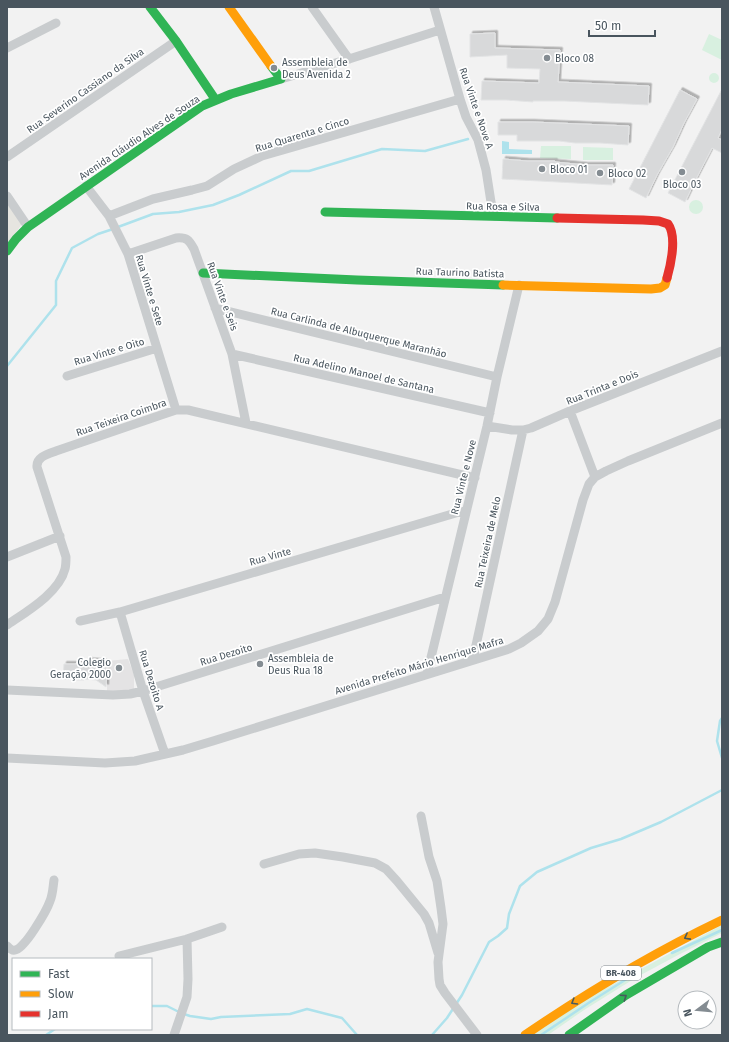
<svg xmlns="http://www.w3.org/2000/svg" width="729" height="1042" font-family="'Fira Sans',sans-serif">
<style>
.commercial{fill:#e6e5e0}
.education{fill:#e4e3e4}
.green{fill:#d8f0e0}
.water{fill:#aee2ec}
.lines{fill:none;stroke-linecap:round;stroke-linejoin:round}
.stream{stroke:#aee2ec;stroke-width:2.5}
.building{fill:#d8d9da;stroke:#e3e4e5;filter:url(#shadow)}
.street{stroke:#c9ccce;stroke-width:9}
.fast{stroke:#30b455;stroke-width:9}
.slow{stroke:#ff9f0a;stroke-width:9}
.jam{stroke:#e5322d;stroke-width:9}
.oneway{stroke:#485a5e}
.poi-dot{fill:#848c92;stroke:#fff;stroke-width:1.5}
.labels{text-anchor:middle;stroke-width:3.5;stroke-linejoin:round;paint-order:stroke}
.shield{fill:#fff;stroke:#80888e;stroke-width:1}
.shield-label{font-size:9px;font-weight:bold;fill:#49555e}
.poi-label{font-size:10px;fill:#49555e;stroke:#fff;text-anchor:start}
.street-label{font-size:10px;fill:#49555e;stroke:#fff}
</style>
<defs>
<filter id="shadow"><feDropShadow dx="2.5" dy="-2.5" stdDeviation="0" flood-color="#0004"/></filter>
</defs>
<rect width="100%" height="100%" fill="#f2f2f2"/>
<path class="commercial" d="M7,200l16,22 -16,24z"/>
<path class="education" d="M128,659l6,16v16h-27v-30z"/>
<path class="green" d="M709,34l13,6v20l-20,-10z
M709 78a5 5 0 1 1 10 0a5 5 0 1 1-10 0Z
M541,146h30v13l-31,-1z
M583,147l30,1v12h-30z
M689 207a7 7 0 1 1 14 0a7 7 0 1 1-14 0Z
M722,925v8l-42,21 -43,23 -53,33 -36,25h-15l55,-37z"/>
<path class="water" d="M502,141l7,1v7l23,1v4h-30z"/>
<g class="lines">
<path class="stream" d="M118,227l35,-13 26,-2 34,-7 26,-10 52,-24h18l73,-22 43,2 43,-12
M7,366l49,-61v-24l16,-33 26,-14 15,-5
M722,718l-2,3 -3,20 5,17
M672,953l50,-23
M151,1006h16l12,6
M184,1014l6,2 21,3 10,-2 69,-3 17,-5 35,9 15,17
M46,1035l9,-6
M432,1035l15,-17 15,-23 27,-53 9,-6 9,-8 2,-14 11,-28 17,-14 54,-24 30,-9 40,-17 61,-32
M541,1035l49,-33 43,-27"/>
</g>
<path class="building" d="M495,33v15l65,2 -2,32 91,4 -1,19 -84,-4h-31v1l-27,-2h-25l1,-19 57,2 1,-14 -33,-1v-13l-37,2v-23z
M722,89v40l-4,9 4,2v13l-10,-5 -16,31 -11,23 -17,-9z
M680,90l17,9 -13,24 -11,24 -16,28 -11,23 -17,-9z
M498,122h34l97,4 -1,19 -28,-2h-25l-16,-2h-42v-6h-19z
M503,159l24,2h28v1l30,3h28l-1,20 -110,-6z
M87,660l20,2 -1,25 -10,-7 -12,-1v1h-8l-13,-1 1,-15h12v-1h11z"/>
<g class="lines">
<path class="street" d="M312,7l37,52
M434,7l26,92 6,18 12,23 8,30 5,32 4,14
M7,48l49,-25
M281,79l68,-20 91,-29
M7,157l169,-116
M86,186l23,30 19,38 48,156
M7,196l21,31
M109,216l44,-17 39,-9 15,-4 27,-17 28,-13 198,-57
M128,254l48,-16c11,-1 13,2 18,11l38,105 14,69
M215,308l282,69
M232,354l258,59
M67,376l90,-28
M570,411l25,66
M487,426l25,4h11l8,-2 39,-17 152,-60
M7,557l53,-21
M120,612l23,79 22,63
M80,621l40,-9 346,-102
M7,625c19,-13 52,-32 58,-56 1,-4 1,-8 1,-12l-29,-90c-1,-10 11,-13 19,-16l105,-36 15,-5h12l287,68
M473,659l50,-229
M427,674l60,-248 10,-49 22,-92
M7,690l106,5 17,-1 13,-3 302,-94
M7,758l98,5 30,-2 48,-11 30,-9 296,-92 12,-6 17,-12 10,-12 7,-17 28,-102 6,-16 6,-7 11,-6 22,-10 94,-38
M421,816l8,41 8,24 4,27 2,16 -5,38 1,17 1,6 5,8 32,42
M264,864l35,-10 16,-1 28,4 32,6 11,6 11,12 27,33 5,9 9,30
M7,946c2,2 5,5 8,4 9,0 32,-40 35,-49 3,-7 3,-15 4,-21
M119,956l68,-17 35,-12
M174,1035l13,-38 1,-18 -1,-40"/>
<path class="fast" d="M150,7l26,34 39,58
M325,212l232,6
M7,251l9,-12 12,-12 174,-121 29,-12 50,-15 -10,-13
M203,273l154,7 146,5
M569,1035l57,-40 82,-48 14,-5"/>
<path class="slow" d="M229,7l42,59
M503,285l148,4 9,-1 5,-3 2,-7
M525,1035c63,-43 128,-82 197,-115"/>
<path class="jam" d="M557,218l86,2 16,1 9,3c9,12 3,40 -1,54"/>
</g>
<defs><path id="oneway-chevron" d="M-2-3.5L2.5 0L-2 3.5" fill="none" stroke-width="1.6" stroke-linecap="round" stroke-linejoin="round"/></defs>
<g class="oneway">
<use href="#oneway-chevron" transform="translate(687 937) rotate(152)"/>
<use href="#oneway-chevron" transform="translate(624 997) rotate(-34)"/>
<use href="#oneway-chevron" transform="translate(574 1002) rotate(149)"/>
</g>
<g class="poi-dot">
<circle cx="547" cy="58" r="4"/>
<circle cx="274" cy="68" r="4"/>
<circle cx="542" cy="169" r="4"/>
<circle cx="682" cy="172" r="4"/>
<circle cx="600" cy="173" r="4"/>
<circle cx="260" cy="664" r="4"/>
<circle cx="119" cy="668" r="4"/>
</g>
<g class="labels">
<rect class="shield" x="601" y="966" width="40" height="14" rx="3"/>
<g class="shield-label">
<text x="621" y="976">BR-408</text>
</g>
<g class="poi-label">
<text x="555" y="62">Bloco 08</text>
<text x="282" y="66">Assembleia de<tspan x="282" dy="12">Deus Avenida 2</tspan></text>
<text x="550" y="173">Bloco 01</text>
<text x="608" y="177">Bloco 02</text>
<text x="682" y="188" text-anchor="middle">Bloco 03</text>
<text x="268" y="662">Assembleia de<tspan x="268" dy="12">Deus Rua 18</tspan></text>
<text x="111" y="666" text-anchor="end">Colegio<tspan x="111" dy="12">Geração 2000</tspan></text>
</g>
<g class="street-label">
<text transform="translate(85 90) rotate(-35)" y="4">Rua Severino Cassiano da Silva</text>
<text transform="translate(477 108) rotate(71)" y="4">Rua Vinte e Nove A</text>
<text transform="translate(302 134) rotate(-17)" y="4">Rua Quarenta e Cinco</text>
<text transform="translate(139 137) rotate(-34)" y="4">Avenida Cláudio Alves de Souza</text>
<text transform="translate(503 206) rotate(1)" y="4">Rua Rosa e Silva</text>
<text transform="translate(460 272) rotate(2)" y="4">Rua Taurino Batista</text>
<text transform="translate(150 290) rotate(73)" y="4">Rua Vinte e Sete</text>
<text transform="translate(223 296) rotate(70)" y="4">Rua Vinte e Seis</text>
<text transform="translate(359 332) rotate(14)" y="4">Rua Carlinda de Albuquerque Maranhão</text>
<text transform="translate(109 351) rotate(-17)" y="4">Rua Vinte e Oito</text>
<text transform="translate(364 373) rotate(13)" y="4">Rua Adelino Manoel de Santana</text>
<text transform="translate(602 387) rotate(-22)" y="4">Rua Trinta e Dois</text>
<text transform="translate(121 417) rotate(-19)" y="4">Rua Teixeira Coimbra</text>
<text transform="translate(463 477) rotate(-76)" y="4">Rua Vinte e Nove</text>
<text transform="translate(487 542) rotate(-78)" y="4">Rua Teixeira de Melo</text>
<text transform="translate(270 556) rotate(-16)" y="4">Rua Vinte</text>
<text transform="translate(226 654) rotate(-17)" y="4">Rua Dezoito</text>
<text transform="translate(419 665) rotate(-17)" y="4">Avenida Prefeito Mário Henrique Mafra</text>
<text transform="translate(152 680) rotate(73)" y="4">Rua Dezoito A</text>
</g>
</g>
<rect width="729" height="1042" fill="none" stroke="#49555e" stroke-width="16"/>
<rect x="12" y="958" width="140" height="72" fill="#ffffff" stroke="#b6bbbf"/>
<rect x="20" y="971" width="20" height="6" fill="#30b455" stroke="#b6bbbf"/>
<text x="48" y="978" font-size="12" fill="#49555e">Fast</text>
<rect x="20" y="991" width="20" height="6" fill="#ff9f0a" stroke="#b6bbbf"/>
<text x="48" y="998" font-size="12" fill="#49555e">Slow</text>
<rect x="20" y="1011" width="20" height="6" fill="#e5322d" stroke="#b6bbbf"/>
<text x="48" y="1018" font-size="12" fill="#49555e">Jam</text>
<g transform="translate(697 1010) rotate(254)"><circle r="19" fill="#ffffff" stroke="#b6bbbf"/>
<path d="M0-3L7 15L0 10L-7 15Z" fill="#848c92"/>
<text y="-6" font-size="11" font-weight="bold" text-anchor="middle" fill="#49555e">N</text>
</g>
<path d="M589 30v6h66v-6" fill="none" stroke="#49555e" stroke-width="2"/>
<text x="595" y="30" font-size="12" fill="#49555e" stroke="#ffffff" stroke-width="3" paint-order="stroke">50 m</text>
</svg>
